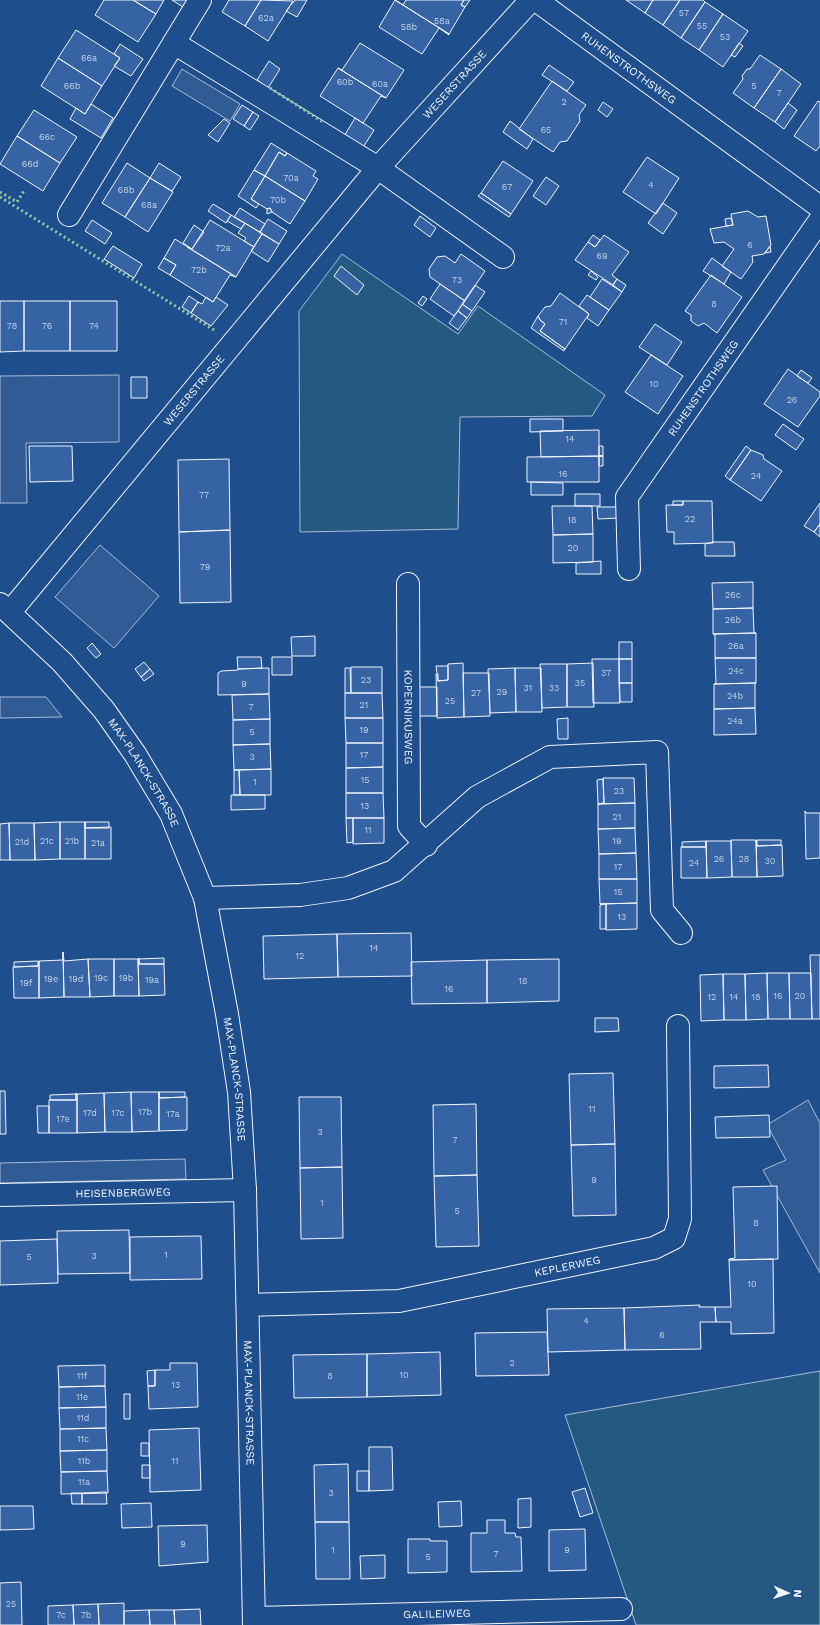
<svg xmlns="http://www.w3.org/2000/svg" width="820" height="1625" font-family="'Work Sans',sans-serif">
<style>
.green{fill:#245a82;stroke:#a8bbd7}
.parking{fill:#305b95;stroke:#a8bbd7}
.building{fill:#3563a3;stroke:#f2f6ff}
.lines{fill:none;stroke-linecap:round;stroke-linejoin:round}
.minor-casing{stroke:#f2f6ff;stroke-width:24}
.minor{stroke:#1f4e8c;stroke-width:22}
.hedge{stroke:#97c8a6;stroke-width:3;stroke-dasharray:2 3;stroke-linecap:butt}
.labels{text-anchor:middle;stroke-width:3;stroke-linejoin:round;paint-order:stroke}
.number-label{font-size:9px;fill:#c3d1e8}
.street-label{font-size:11px;fill:#f2f6ff;stroke:#1f4e8c}
</style>
<rect width="100%" height="100%" fill="#1f4e8c"/>
<path class="green" d="M342,254l116,80 20,-28 127,89 -13,21 -132,1 -2,112 -158,3 -1,-221z
M820,1371v254h-184l-71,-210z"/>
<path class="parking" d="M182,69l58,35 -10,17 -58,-35z
M119,375v67l-93,1 1,60h-27v-127z
M100,545l59,51 -45,52 -59,-51z
M0,697h46l16,20 -62,1z
M808,1100l12,23v150l-57,-103 23,-10 -19,-35z
M185,1159l1,20 -186,4v-20z"/>
<path class="building" d="M104,0h29l23,14 -18,28 -43,-27z
M133,0h31l-8,14z
M172,0h15l-4,7z
M229,0h32l-16,26 -23,-14z
M261,0l32,1 -25,40 -23,-15z
M295,0h12l-10,17 -11,-6z
M395,0l8,5 3,-5h58l-3,5 4,2 -16,27z
M395,0l54,34v1l-10,-7 -17,26 -43,-27z
M464,0h6l-5,7 -4,-2z
M626,0h27l-8,13z
M653,0h27l-17,25 -18,-12z
M680,0h23l2,2 -24,36 -18,-13z
M705,2l18,12 -24,36 -18,-12z
M723,14l25,17 -25,36 -24,-17z
M76,30l44,28 -18,28 -44,-28z
M360,43l44,27 -18,28 -48,-30 4,2z
M739,43l4,3 -8,11 -4,-2z
M120,44l23,15 -12,17 -17,-10 6,-8 -6,-4z
M760,55l21,14 -27,39 -21,-15 10,-14 -1,-3 5,-7h3z
M58,58l44,28 -17,28 -44,-28z
M269,61l11,8 -12,19 -11,-8z
M549,65l25,17 -7,9 -25,-16z
M338,68l48,30 -5,-2 -18,27 -43,-27z
M781,69l20,15 -26,38 -21,-14z
M552,81l34,24 -7,10 1,6 -13,20 -7,1 -7,10 -34,-23z
M818,101l2,1v44l-4,5 -22,-15z
M603,102l10,7 -6,8 -9,-7z
M788,103l9,7 -13,19 -9,-7z
M91,104l22,14 -12,20 -31,-19 6,-11 9,6z
M242,105l11,7 -9,14 -11,-7z
M34,110l43,27 -17,26 -43,-27z
M253,112l6,4 -9,14 -6,-4z
M355,118l19,12 -12,19 -19,-11z
M224,119l6,4 -12,19 -10,-7z
M510,121l23,18 -6,10 -24,-17z
M17,136l43,27 -17,28 -43,-27z
M271,143l16,10 -2,3 -6,-4 -14,24 -11,-6z
M279,152l6,4 2,-3 29,18 -3,5 5,3 -13,22 -40,-25z
M647,157l32,21 -23,36 -33,-22z
M503,161l30,20 -22,33 -30,-21z
M127,163l23,15 -25,39 -23,-14z
M159,163l22,14 -9,14 -22,-13z
M254,170l11,6 -14,23 8,5 -3,4 -18,-12z
M265,176l40,25 -15,23 -18,-12 -2,-4 -3,1 -16,-10z
M546,177l13,9 -13,19 -13,-9z
M150,178l23,14 -25,40 -23,-15z
M481,193l30,21 -2,3 -31,-21z
M663,203l14,10 -14,21 -15,-11z
M213,204l18,11 -5,8 -18,-12z
M240,208l25,16 -5,8 -26,-15z
M270,208l2,4 -5,2v-5z
M748,211l10,6 8,-1 5,29 -7,9 -12,2 1,6 -12,17 -19,-13 12,-17 -10,-7 -10,1 -4,-14 23,-4 -2,-11z
M231,215l14,8 -4,6 -14,-8z
M420,216l16,12 -6,9 -16,-12z
M731,218l2,7 -7,1 -1,-7z
M268,219l19,12 -8,13 -19,-12z
M92,220l20,13 -7,11 -20,-13z
M210,220l44,27 -18,30 -49,-30 5,2z
M245,223l17,11 -8,13 -10,-6 2,-3 -8,-5z
M194,225l10,7 -12,17 -9,-6z
M262,234l17,10 -11,18 -17,-11z
M593,235l7,5 -5,7 -7,-5z
M604,235l25,17 -17,23 5,4 -4,6 -38,-25 13,-18 7,5z
M175,239l61,38 -6,-2 -17,27 -43,-27 6,-10 -12,-7z
M113,246l29,18 -8,14 -30,-19z
M770,246l1,6 -6,1z
M461,254l24,17 -20,30 -35,-24 -1,-8 8,-12 8,-1 10,7z
M164,258l12,7 -6,10 -12,-7z
M712,258l19,14 -7,12 -21,-13z
M341,266l23,19 -7,10 -23,-19z
M591,271l7,6 -2,3 -8,-5z
M711,275l31,22 -25,36 -13,-10 -6,3 -7,-5v-6l-6,-4z
M602,279l20,13 -13,18 -19,-13z
M617,279l9,6 -4,7 -9,-7z
M440,284l25,17 -11,15 -24,-17z
M475,285l10,7 -13,19 -10,-7z
M560,293l29,21 -24,35 -25,-18 5,-7 -5,-4 -2,-4 7,-9 6,-1z
M587,295l22,15 -11,16 -11,-8 2,-4 -10,-8z
M189,296l9,6 -7,11 -9,-6z
M423,296l4,3 -5,7 -4,-3z
M206,297l7,5 3,-5 12,8 -17,21 -20,-13 7,-11 4,2z
M0,301h24v50l-24,1z
M24,301h46v50h-46z
M70,301h47v50h-47z
M462,304l10,7 -5,7 -9,-7z
M458,311l9,7 -9,12 -9,-7z
M538,316l2,4 5,4 -5,7 25,18 -1,2 -33,-23z
M655,324l27,18 -15,23 -28,-18z
M651,355l32,21 -25,38 -33,-22z
M788,369l32,23v4l-22,31 -34,-23z
M801,370l11,8 -4,5 -11,-7z
M131,377h16v21h-16z
M530,419h33v12l-33,1z
M783,424l21,15 -8,11 -21,-15z
M599,430v26h4l-62,1 -1,-26z
M29,446h43l1,35 -43,1z
M599,446h4v10h-4z
M746,446l5,4 -21,30 -5,-4z
M751,450l12,5 1,4 18,12 -21,30 -31,-21z
M599,456v26h-72v-25l76,-1z
M599,456h4v10h-4z
M229,459l1,71 -51,2 -1,-72z
M531,482l32,1v12h-32z
M575,494h25v12h-25z
M673,501h10v4h-10z
M683,501h29l1,42 -39,1v-12h-7l-1,-27h17z
M820,503v21l-6,8 -10,-6z
M552,506h40l1,28 -40,1z
M597,507h22v11l-21,1z
M820,524v13l-6,-5z
M230,530l1,72 -51,1 -1,-71z
M593,534v28l-40,1v-28z
M713,542h21l1,14h-30v-12z
M601,561v13h-25v-11z
M753,582v26l-40,1 -1,-26z
M753,608l1,24 2,1 -43,1v-25z
M756,633v25h-41v-24h-2z
M315,636v20h-23l-1,-19z
M619,642h13v17h-13z
M92,643l9,11 -5,4 -9,-10z
M237,657h24l1,11 -24,1z
M272,657h20v18h-20z
M715,658h41v25l-42,1 2,-1z
M592,659h27l1,44h-27z
M619,659h13v24h-13z
M144,662l6,7 -9,8 -6,-8z
M463,663l1,54 -27,1 -1,-44h2v7l10,-1v-16z
M593,663l1,44h-27v-43z
M540,664h27v43l-25,1z
M436,666h12v14l-10,1z
M351,667h31v26h-31z
M269,668v26l-51,1v-22l3,-2 17,-1v-1z
M345,668h5l1,25h-6z
M515,668l1,44 -26,1 -2,-44z
M515,668h26l1,44h-26z
M150,669l4,5 -10,7 -3,-4z
M463,673h26l1,43 -26,1z
M619,683h13v19h-12z
M756,683l-1,1v24l-41,1v-25z
M417,687h20v29h-19z
M345,693h37l1,25h-38z
M269,694l1,25 -37,1 -1,-25z
M755,708l1,26 -42,1v-26z
M345,718h38v25h-37z
M568,718v21h-10l-1,-20z
M270,719v25l-37,1v-25z
M346,743h37v24l-37,1z
M270,744l1,25 -37,1 -1,-25z
M383,767v26h-37v-25z
M271,769v26h-31l-1,-25z
M234,770h5l1,25h-6z
M603,778h31l1,25 -37,1 6,-1z
M603,779l1,24 -6,1 -1,-24z
M346,793h37l1,25h-38z
M231,795h34v14l-34,1z
M635,803v25l-37,1v-25z
M805,811l1,2h14v45l-14,1z
M346,818h7v24l-6,1z
M353,818h31v25l-31,1z
M60,822h25v37h-25z
M60,822v37l-25,1 -1,-37z
M85,822v6l26,-1v32h-26z
M85,822h24v6h-24z
M9,823h25l1,37h-25z
M9,823l1,37h-10v-36z
M635,828l1,25 -37,1 -1,-25z
M731,840h25l1,37h-25z
M756,840l1,6 25,-1 1,31 -26,1z
M757,840h24v5l-24,1z
M706,841l1,37h-26v-31h25z
M706,841h25l1,36 -25,1z
M706,841v6h-24v-5z
M636,853l1,26h-38v-25z
M599,879h38v24l-37,1z
M637,903v26l-31,1v-26h-6z
M606,904v25h-6v-24z
M411,933l1,43 -74,1 -1,-43z
M337,934l1,43 -74,2 -1,-43z
M63,952l1,45 -25,1v-37l24,-1z
M63,952l1,9 24,-2 2,38h-26z
M810,955h10v64h-8z
M139,958v6h25l1,31 -26,1 -1,-37z
M164,958v6h-25v-5z
M88,959h26v37l-24,1z
M114,959h24l1,37h-25z
M559,959v42l-72,2v-43z
M487,960v43l-75,1 -1,-42z
M38,961v5l-24,1v-5z
M39,961v37h-25l-1,-31 25,-1z
M767,973h22l1,46h-22z
M767,973l1,46 -22,1 -1,-46z
M789,973h22l1,46h-22z
M723,974l1,46 -23,1 -1,-46z
M723,974h22l1,46h-22z
M595,1018h23l1,13 -24,1z
M768,1065l1,22 -55,1v-22z
M613,1073l2,71 -44,1 -2,-71z
M0,1091h5l1,43h-6z
M131,1092l1,40h-27l-1,-39z
M131,1092h28v39l-27,1z
M159,1092v6l28,-1v33l-28,1z
M159,1092h26v5l-26,1z
M76,1093l1,1v39h-28v-33h27z
M104,1093l1,39 -28,1v-39z
M76,1094v6h-26v-5z
M299,1097h42l1,70 -42,1z
M476,1104l1,71 -43,1 -1,-71z
M37,1106h12v27h-11z
M769,1115l1,22 -54,1 -1,-21z
M615,1144l1,71 -43,1 -2,-71z
M342,1167l1,71 -42,1 -1,-71z
M477,1175l2,71 -43,1 -2,-71z
M777,1186l1,73 -49,1v-1l6,-1 -2,-71z
M129,1230l1,43 -72,1 -1,-43z
M201,1236l1,43 -72,1v-43z
M57,1239l1,44 -58,2v-44z
M773,1259l1,74 -43,1v-12h-15l-1,-15h16l-2,-47z
M700,1305l-1,2h16l1,15h-16l1,27 -76,1 -1,-42z
M624,1308l1,42 -77,2 -1,-43z
M547,1332l2,43 -73,1 -1,-43z
M440,1352l1,43 -74,2v-43z
M367,1354v43l-73,1 -1,-43z
M170,1363h27l1,44 -49,2 -1,-23h7v-16h15z
M105,1365v21l-46,1 -1,-21z
M155,1370v16h-7l-1,-15z
M105,1386l1,21 -47,1v-21z
M124,1394h6v25h-6z
M106,1407v21l-46,1 -1,-21z
M106,1428l1,22 -47,1v-22z
M199,1428l2,62 -51,2 -1,-62z
M141,1443h8v13h-8z
M369,1447h23l1,43 -24,1z
M107,1450v21l-46,1 -1,-21z
M348,1464l1,58h-34l-1,-57z
M142,1465h8v13h-8z
M107,1471l1,22 -47,1v-22z
M357,1471h12v20h-12z
M585,1488l8,25 -13,4 -8,-25z
M106,1492l1,12h-25v-11z
M71,1493h11v11h-10z
M531,1498v29l-13,1v-29z
M461,1501l1,25 -23,1 -1,-25z
M151,1503l1,24 -30,1 -1,-24z
M0,1506h33l1,23 -34,1z
M487,1520h18v13h10l1,4h5l1,34 -51,1v-39h16z
M315,1522h34l1,57h-34z
M207,1525l1,37 -49,4 -1,-40z
M585,1529l1,41 -37,1v-41z
M408,1539h22v2h17v31l-39,1z
M385,1555v23l-24,1 -1,-23z
M21,1582l1,43h-22v-42z
M124,1603v22h-25l-1,-21z
M98,1604l1,21h-25l-1,-20z
M73,1605l1,20h-26v-19z
M200,1609l1,16h-26l-1,-15z
M149,1610h25l1,15h-25z
M149,1610l1,15h-26v-14z"/>
<g class="lines">
<g class="minor-casing">
<g id="minor">
<path id="s1" d="M536,0l284,207"/>
<path d="M174,43l204,125 125,89"/>
<path d="M69,215l131,-215"/>
<path id="s2" d="M629,569l-2,-72 193,-277"/>
<path id="s3" d="M408,584l1,242 17,19"/>
<path id="s4" d="M0,604l62,58 42,48 31,44 36,60 34,84 22,116 12,78 6,98 9,435"/>
<path id="s5" d="M10,612l368,-444 153,-168"/>
<path d="M205,898l95,-3 48,-7 46,-17 83,-74 73,-40 107,-5 5,158 19,23"/>
<path id="s6" d="M0,1195l245,-5"/>
<path id="s7" d="M248,1305l151,-4 255,-53 20,-10 6,-19 -2,-193"/>
<path id="s8" d="M254,1618l367,-9"/>
</g>
</g>
<use href="#minor" class="minor"/>
<path class="hedge" d="M270,88l53,34
M0,192l17,10 8,-13
M0,197l214,133"/>
</g>
<g class="labels">
<g class="number-label">
<text x="684" y="16">57</text>
<text x="266" y="21">62a</text>
<text x="442" y="24">58a</text>
<text x="702" y="29">55</text>
<text x="409" y="30">58b</text>
<text x="725" y="40">53</text>
<text x="89" y="61">66a</text>
<text x="345" y="85">60b</text>
<text x="380" y="87">60a</text>
<text x="72" y="89">66b</text>
<text x="754" y="89">5</text>
<text x="779" y="96">7</text>
<text x="564" y="105">2</text>
<text x="546" y="133">65</text>
<text x="47" y="140">66c</text>
<text x="30" y="167">66d</text>
<text x="291" y="181">70a</text>
<text x="651" y="188">4</text>
<text x="507" y="190">67</text>
<text x="126" y="193">68b</text>
<text x="278" y="203">70b</text>
<text x="149" y="208">68a</text>
<text x="750" y="248">6</text>
<text x="223" y="251">72a</text>
<text x="602" y="259">69</text>
<text x="199" y="273">72b</text>
<text x="457" y="283">73</text>
<text x="714" y="307">8</text>
<text x="563" y="325">71</text>
<text x="12" y="329">78</text>
<text x="47" y="329">76</text>
<text x="94" y="329">74</text>
<text x="654" y="387">10</text>
<text x="792" y="403">26</text>
<text x="570" y="442">14</text>
<text x="563" y="477">16</text>
<text x="756" y="479">24</text>
<text x="204" y="498">77</text>
<text x="690" y="522">22</text>
<text x="572" y="523">18</text>
<text x="573" y="551">20</text>
<text x="205" y="570">79</text>
<text x="733" y="598">26c</text>
<text x="733" y="623">26b</text>
<text x="736" y="649">26a</text>
<text x="736" y="674">24c</text>
<text x="606" y="676">37</text>
<text x="366" y="683">23</text>
<text x="580" y="686">35</text>
<text x="244" y="687">9</text>
<text x="528" y="691">31</text>
<text x="554" y="691">33</text>
<text x="502" y="695">29</text>
<text x="476" y="696">27</text>
<text x="735" y="699">24b</text>
<text x="450" y="704">25</text>
<text x="364" y="708">21</text>
<text x="251" y="710">7</text>
<text x="735" y="724">24a</text>
<text x="364" y="733">19</text>
<text x="252" y="735">5</text>
<text x="364" y="758">17</text>
<text x="252" y="760">3</text>
<text x="365" y="783">15</text>
<text x="255" y="785">1</text>
<text x="619" y="794">23</text>
<text x="365" y="809">13</text>
<text x="617" y="820">21</text>
<text x="368" y="833">11</text>
<text x="47" y="844">21c</text>
<text x="72" y="844">21b</text>
<text x="617" y="844">19</text>
<text x="22" y="845">21d</text>
<text x="98" y="846">21a</text>
<text x="719" y="862">26</text>
<text x="744" y="862">28</text>
<text x="770" y="864">30</text>
<text x="694" y="866">24</text>
<text x="618" y="870">17</text>
<text x="618" y="895">15</text>
<text x="622" y="920">13</text>
<text x="374" y="951">14</text>
<text x="300" y="959">12</text>
<text x="101" y="981">19c</text>
<text x="126" y="981">19b</text>
<text x="51" y="982">19e</text>
<text x="76" y="982">19d</text>
<text x="152" y="983">19a</text>
<text x="523" y="984">18</text>
<text x="26" y="986">19f</text>
<text x="449" y="992">16</text>
<text x="778" y="999">16</text>
<text x="800" y="999">20</text>
<text x="712" y="1000">12</text>
<text x="734" y="1000">14</text>
<text x="756" y="1000">18</text>
<text x="592" y="1112">11</text>
<text x="145" y="1115">17b</text>
<text x="90" y="1116">17d</text>
<text x="118" y="1116">17c</text>
<text x="173" y="1117">17a</text>
<text x="63" y="1122">17e</text>
<text x="320" y="1135">3</text>
<text x="455" y="1143">7</text>
<text x="594" y="1183">9</text>
<text x="322" y="1206">1</text>
<text x="457" y="1214">5</text>
<text x="756" y="1226">8</text>
<text x="166" y="1258">1</text>
<text x="94" y="1259">3</text>
<text x="29" y="1260">5</text>
<text x="752" y="1287">10</text>
<text x="586" y="1324">4</text>
<text x="662" y="1338">6</text>
<text x="512" y="1366">2</text>
<text x="404" y="1378">10</text>
<text x="82" y="1379">11f</text>
<text x="330" y="1379">8</text>
<text x="176" y="1388">13</text>
<text x="82" y="1400">11e</text>
<text x="83" y="1421">11d</text>
<text x="83" y="1442">11c</text>
<text x="84" y="1464">11b</text>
<text x="175" y="1464">11</text>
<text x="84" y="1485">11a</text>
<text x="331" y="1496">3</text>
<text x="183" y="1547">9</text>
<text x="333" y="1553">1</text>
<text x="567" y="1553">9</text>
<text x="496" y="1557">7</text>
<text x="428" y="1560">5</text>
<text x="11" y="1607">25</text>
<text x="61" y="1618">7c</text>
<text x="86" y="1618">7b</text>
</g>
<g class="street-label">
<text dy="4" stroke="none"><textPath href="#s1" startOffset="115">RUHENSTROTHSWEG</textPath></text>
<text dy="4" stroke="none"><textPath href="#s5" startOffset="690">WESERSTRASSE</textPath></text>
<text dy="4" stroke="none"><textPath href="#s2" startOffset="205">RUHENSTROTHSWEG</textPath></text>
<text dy="4" stroke="none"><textPath href="#s5" startOffset="288">WESERSTRASSE</textPath></text>
<text dy="4" stroke="none"><textPath href="#s3" startOffset="133">KOPERNIKUSWEG</textPath></text>
<text dy="4" stroke="none"><textPath href="#s4" startOffset="223">MAX-PLANCK-STRASSE</textPath></text>
<text dy="4" stroke="none"><textPath href="#s4" startOffset="547">MAX-PLANCK-STRASSE</textPath></text>
<text dy="4" stroke="none"><textPath href="#s6" startOffset="123">HEISENBERGWEG</textPath></text>
<text dy="4" stroke="none"><textPath href="#s7" startOffset="323">KEPLERWEG</textPath></text>
<text dy="4" stroke="none"><textPath href="#s4" startOffset="871">MAX-PLANCK-STRASSE</textPath></text>
<text dy="4" stroke="none"><textPath href="#s8" startOffset="183">GALILEIWEG</textPath></text>
</g>
</g>
<g transform="translate(788 1593) rotate(93)" stroke="#1f4e8c" stroke-width="3" paint-order="stroke">
<path d="M0-3L7 15L0 10L-7 15Z" fill="#f2f6ff"/>
<text y="-6" font-size="11" font-weight="bold" text-anchor="middle" fill="#f2f6ff">N</text>
</g>
</svg>
